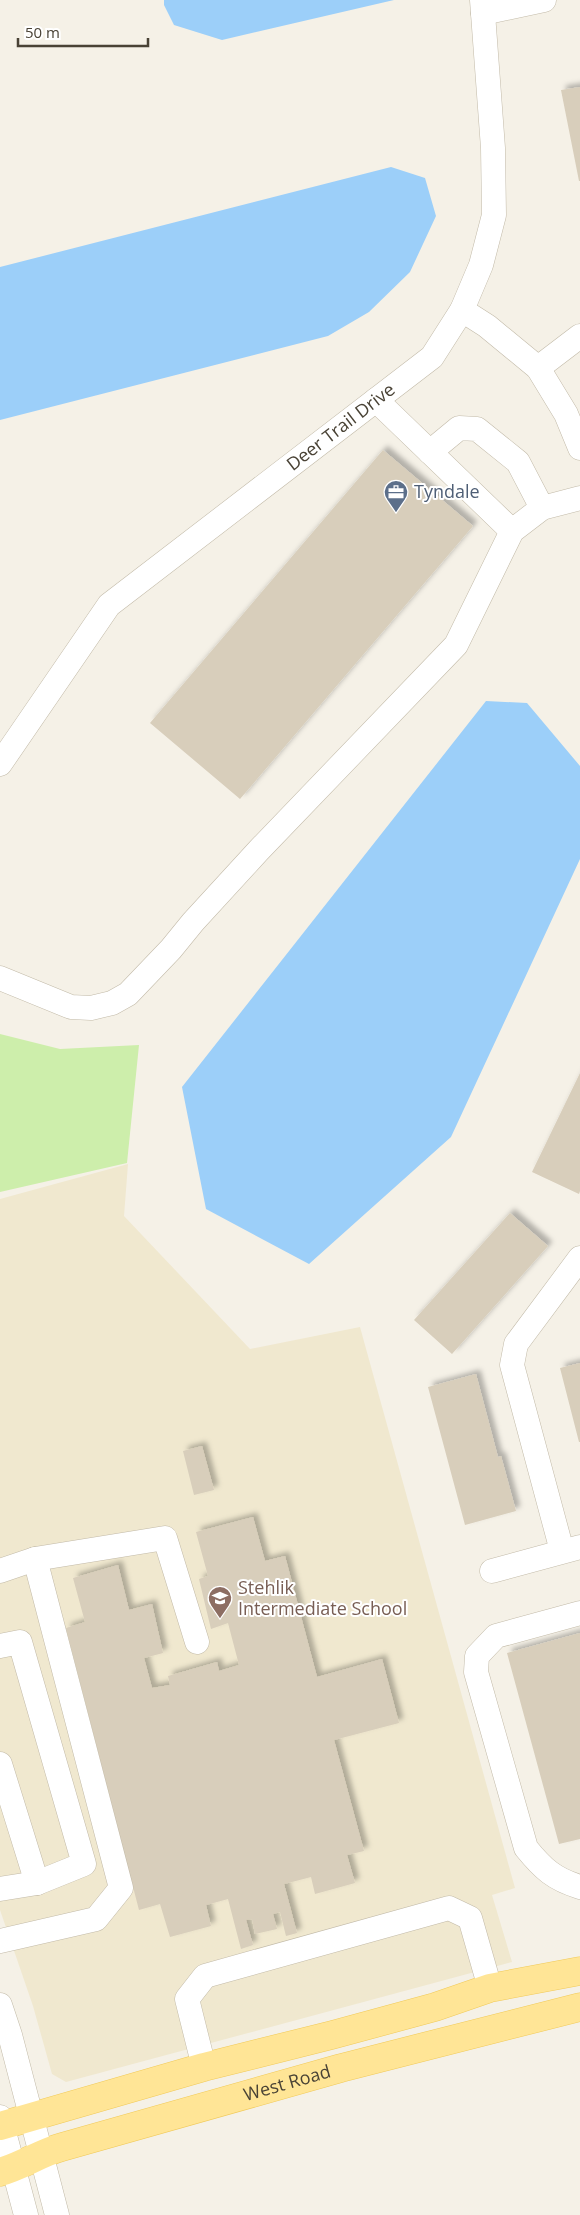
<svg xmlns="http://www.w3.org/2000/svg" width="580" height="2215" font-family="'Open Sans',sans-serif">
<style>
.education{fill:#f0e8cf}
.green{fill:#cdeeab}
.water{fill:#9ccff9}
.building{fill:#d8cebb;filter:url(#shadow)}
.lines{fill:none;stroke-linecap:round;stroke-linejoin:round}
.minor-casing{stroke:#c2baa8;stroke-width:25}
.major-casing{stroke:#f1ca59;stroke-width:29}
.minor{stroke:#fff;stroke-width:24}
.major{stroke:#ffe596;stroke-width:28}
.labels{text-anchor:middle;stroke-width:4;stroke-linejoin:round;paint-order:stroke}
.street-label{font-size:18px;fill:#494235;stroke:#fff}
.service-label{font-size:18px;fill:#4e5e75;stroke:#fff;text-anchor:start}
.education-label{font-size:18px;fill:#785e54;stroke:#fff;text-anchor:start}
</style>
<defs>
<filter id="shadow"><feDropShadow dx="4.5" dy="-4.5" stdDeviation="2.5" flood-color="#0004"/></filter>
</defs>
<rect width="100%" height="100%" fill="#f5f1e7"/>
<path class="education" d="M128,1164l-4,52 126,133 110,-22 155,561 -23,7 20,67 -446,120 -14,-8 -19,-68 -33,-96v-711z"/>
<path class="green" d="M0,1034l60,15 79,-4 -12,118 -127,29z"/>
<path class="water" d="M164,0h230l-172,40 -48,-15 -10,-20z
M391,167l34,11 11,38 -26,56 -41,40 -41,24 -328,84v-153z
M486,701l41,2 53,63v93l-129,278 -142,127 -103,-55 -24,-122z"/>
<path class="building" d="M580,87v94h-1l-18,-91z
M383,450l90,76 -233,273 -90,-76z
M580,1073v118l-1,3 -47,-22z
M510,1213l38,33 -96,108 -38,-34z
M580,1363v79h-1l-19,-74z
M476,1374l22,83 3,-1 15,55 -51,14 -37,-138z
M202,1446l12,44 -20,5 -11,-44z
M253,1517l12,44 20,-5 32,121 65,-18 17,64 -65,17 30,111 -17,4 8,28 -40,11 -4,-17 -27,7 13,49 -11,3 -6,-24 -7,2 4,15 -22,5 -3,-15 -6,1 7,25 -12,4 -13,-50 -22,6 5,21 -41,11 -10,-33 -21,6 -73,-282 19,-6 -12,-44 45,-13 11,45 23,-6 11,49 -19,5 8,30 18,-3 -2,-9 49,-14 2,9 20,-6 -11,-42 -17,6 -12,-50 9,-3 -12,-44z
M580,1633v206l-21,5 -52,-191z"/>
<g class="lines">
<g class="minor-casing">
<g id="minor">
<path d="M483,13l61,-13"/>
<path d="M462,310l25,16 51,42 28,46 14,34"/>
<path d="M538,368l42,-32"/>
<path d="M376,400l136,131"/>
<path d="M430,452l29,-24 18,1 41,33 24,46"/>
<path id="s1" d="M0,764l109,-159 323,-248 30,-47 19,-45 13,-50 -1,-67 -11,-148"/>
<path d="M0,978l71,29 20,1 21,-5 16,-9 43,-45 22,-27 66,-72 197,-205 56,-114 30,-23 38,-10"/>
<path d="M562,1551l-50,-186 4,-21 64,-86"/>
<path d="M0,1571l35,-12 130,-21 32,104"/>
<path d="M492,1571l88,-24"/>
<path d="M580,1613l-84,23 -19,20 -1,16 50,176c17,21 28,31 54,39"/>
<path d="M0,1646l20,-4 64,222 -47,19 -37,6"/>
<path d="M0,1764l37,119"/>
<path d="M0,1941l96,-22 25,-31 -86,-329"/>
<path d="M0,2005l10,30 47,180"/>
<path d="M204,2067l-17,-68 18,-23 244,-68 21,10 20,70"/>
<path d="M0,2117l26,98"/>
</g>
</g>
<g class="major-casing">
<g id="major">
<path d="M0,2126l204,-59 128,-32 103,-28 55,-19 90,-17"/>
<path id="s2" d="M0,2172c22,-6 40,-19 62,-25l279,-79 239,-61"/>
</g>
</g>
<use href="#minor" class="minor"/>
<use href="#major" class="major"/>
</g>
<defs>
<g id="office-pin" transform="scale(1.25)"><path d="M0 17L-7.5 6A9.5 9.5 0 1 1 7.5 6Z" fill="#5c6f8a" stroke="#fff"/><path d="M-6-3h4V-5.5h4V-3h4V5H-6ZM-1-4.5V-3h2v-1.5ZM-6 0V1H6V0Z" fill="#fff"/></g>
<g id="school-pin" transform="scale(1.25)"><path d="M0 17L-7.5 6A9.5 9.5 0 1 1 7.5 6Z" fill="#8d6e63" stroke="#fff"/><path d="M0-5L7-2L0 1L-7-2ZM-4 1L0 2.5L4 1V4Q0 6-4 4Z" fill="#fff"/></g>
</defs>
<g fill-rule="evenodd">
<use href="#office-pin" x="396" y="492"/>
<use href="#school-pin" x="220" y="1598"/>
</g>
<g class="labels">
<g class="street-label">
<text dy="6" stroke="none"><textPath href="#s1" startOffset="485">Deer Trail Drive</textPath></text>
<text dy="6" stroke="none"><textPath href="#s2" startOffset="301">West Road</textPath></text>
</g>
<g class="service-label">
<text x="414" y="498">Tyndale</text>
</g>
<g class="education-label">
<text x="238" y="1594">Stehlik<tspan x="238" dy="21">Intermediate School</tspan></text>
</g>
</g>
<path d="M18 38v8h130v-8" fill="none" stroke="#494235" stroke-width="2.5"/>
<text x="25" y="38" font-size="15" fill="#494235" stroke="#ffffff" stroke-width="4" paint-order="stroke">50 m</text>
</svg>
